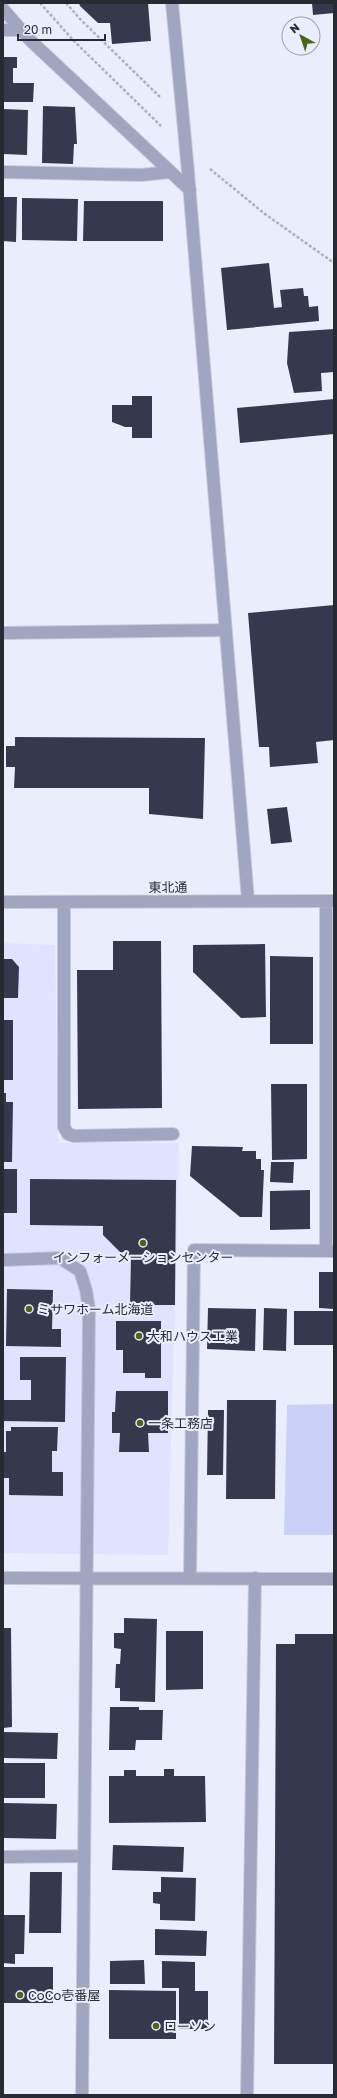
<svg xmlns="http://www.w3.org/2000/svg" width="337" height="2098" font-family="'Golos Text','Noto Sans JP',sans-serif">
<style>
.built{fill:#dfe3fe}
.green{fill:#cad1f8}
.building{fill:#36394e}
.lines{fill:none;stroke-linecap:round;stroke-linejoin:round}
.minor-casing{stroke:#c7cad8;stroke-width:14}
.path{stroke:#acafbc;stroke-width:2.5;stroke-dasharray:3 2;stroke-linecap:butt}
.minor{stroke:#a0a5c0;stroke-width:12}
.minor-bridge-casing{stroke:#c7cad8;stroke-width:14;stroke-linecap:butt}
.minor-bridge{stroke:#a0a5c0;stroke-width:12}
.poi-dot{fill:#4b6619;stroke:#eaedfc;stroke-width:1.5}
.labels{text-anchor:middle;stroke-width:4;stroke-linejoin:round;paint-order:stroke}
.street-label{font-size:13px;fill:#282a33;stroke:#eaedfc}
.poi-label{font-size:13px;fill:#282a33;stroke:#eaedfc;text-anchor:start}
</style>
<rect width="100%" height="100%" fill="#eaedfc"/>
<path class="built" d="M3,943l52,2 3,198h121l-11,412 -165,-2z"/>
<path class="green" d="M334,1404v131h-50l3,-130z"/>
<path class="building" d="M79,3h69l3,38 -39,3 -2,-21h-12l-18,-17z
M312,3h22v10l-21,2z
M3,57h14v11h-4v15h21l-1,19h-30z
M43,106l32,1 2,37h-3l-1,20 -31,-1z
M3,109l25,1 -1,45 -24,-1z
M3,197h14l-1,45 -13,-1z
M22,198l56,1 -1,42 -55,-1z
M84,201h79v40h-80z
M269,263l5,45 8,-1 -2,-17 23,-2 1,8h4l1,11 9,-1 1,15 -92,9 -6,-62z
M334,329v43l-13,1 1,18 -28,2 -7,-30 2,-31z
M132,396h20v42h-20v-11h-7l-13,-5v-17h20z
M334,399v35l-94,9 -3,-35z
M334,605v135l-18,2 2,21 -48,4 -1,-20h-10l-11,-134z
M15,737l190,1 -2,81 -54,-5v-26h-135l1,-21h-9v-21h9z
M287,807l5,35 -21,2 -4,-35z
M113,941h48l1,167 -84,1 -1,-139h36z
M265,944l1,73 -25,1 -48,-46v-27z
M270,956l43,1v87h-43z
M3,959h9l7,8 -1,31h-15z
M3,1020h10v60h-10z
M271,1084h36v75l-35,1z
M3,1093h3v9h7l-1,60h-9z
M192,1146l51,1 -1,4h14v8h5v11h3l-2,47h-22l-50,-41z
M271,1162h23l-1,21 -23,-1z
M3,1169h14v44h-14z
M30,1179l146,1 -1,125h-45l1,-47 -6,-7 -4,2 -18,-18v-9l-73,-1z
M310,1190v39l-40,1v-39z
M319,1272h15v37l-15,-1z
M7,1289l46,1 -1,39h9v18l-55,-1z
M208,1308l48,1 -1,42 -48,-2z
M264,1308l23,1 -1,42 -23,-1z
M294,1311h40v34h-40z
M116,1321h45v57h-16v-5h-22v-23h-7z
M20,1357h46l-1,65 -62,-1 1,-21h27v-20h-11z
M116,1391h52v42h-20l1,19h-30l1,-19h-8v-21h3z
M227,1400h49l-1,99h-49z
M208,1410h16l-1,65h-16z
M11,1427h47l-1,24h-5v21h11v24l-54,-1v-17h-6v-26h3v-21h5z
M124,1618l33,1 -2,83 -35,-1v-13h-5l1,-24h4l1,-15 -7,-1v-15h10z
M3,1628h8l1,99 -9,1z
M166,1631h37v58l-37,1z
M295,1634h39v430h-60l2,-420h19z
M110,1707h29v3h24l-1,30h-26l-1,10h-26z
M3,1732l55,1 -1,26 -54,-1z
M3,1763h42v35h-42z
M164,1769h10v7h31l1,46 -97,1v-47h15v-6h12v6h28z
M3,1803l54,1 -1,35 -53,-1z
M113,1845l71,2 -1,25 -71,-2z
M30,1872h32l-1,61h-32z
M161,1877l35,1 -1,43 -35,-1v-16l-7,-1v-11h8z
M3,1915h22l-1,39h-9v10l-12,-1z
M155,1929l52,2 -1,25 -51,-1z
M144,1960l1,24h-35v-23z
M162,1961l33,1v29h13v38h-29v-41h-17z
M3,1967h50v36h-50z
M109,1990l67,1v48h-67z"/>
<g class="lines">
<g class="minor-casing">
<path id="minor" d="M172,3l11,115
M3,9l28,32 159,149
M3,30h19
M3,172l138,3 29,-3
M188,172l60,728
M3,633l222,-3
M326,901v350
M3,902l330,-1
M64,902v225l4,7 6,2 99,-2
M3,1260l57,-2 20,13 6,19 3,19 -7,786
M3,1578l331,1
M190,1578l4,-328 140,1
M3,1857l81,-1
M247,2095l8,-517"/>
</g>
<path class="path" d="M40,3l34,38 87,85
M66,3l15,17 79,77
M210,169l55,45 69,49"/>
<use href="#minor" class="minor"/>
<g class="minor-bridge-casing">
<path id="minor-bridge" d="M183,118l5,54"/>
</g>
<use href="#minor-bridge" class="minor-bridge"/>
</g>
<g class="poi-dot">
<circle cx="143" cy="1243" r="4"/>
<circle cx="29" cy="1309" r="4"/>
<circle cx="139" cy="1336" r="4"/>
<circle cx="140" cy="1423" r="4"/>
<circle cx="20" cy="1995" r="4"/>
<circle cx="156" cy="2026" r="4"/>
</g>
<g class="labels">
<g class="street-label">
<text transform="translate(168 887) rotate(-1)" y="5">東北通</text>
</g>
<g class="poi-label">
<text x="143" y="1262" text-anchor="middle">インフォーメーションセンター</text>
<text x="37" y="1314">ミサワホーム北海道</text>
<text x="147" y="1341">大和ハウス工業</text>
<text x="148" y="1428">一条工務店</text>
<text x="28" y="2000">CoCo壱番屋</text>
<text x="164" y="2031">ローソン</text>
</g>
</g>
<rect width="337" height="2098" fill="none" stroke="#282a33" stroke-width="8"/>
<g transform="translate(301 36) rotate(320)"><circle r="19" fill="#eaedfc" stroke="#9c9fac"/>
<path d="M0-3L7 15L0 10L-7 15Z" fill="#4b6619"/>
<text y="-6" font-size="11" font-weight="bold" text-anchor="middle" fill="#282a33">N</text>
</g>
<path d="M18 34v6h87v-6" fill="none" stroke="#282a33" stroke-width="2"/>
<text x="24" y="34" font-size="12" fill="#282a33" stroke="#eaedfc" stroke-width="3" paint-order="stroke">20 m</text>
</svg>
